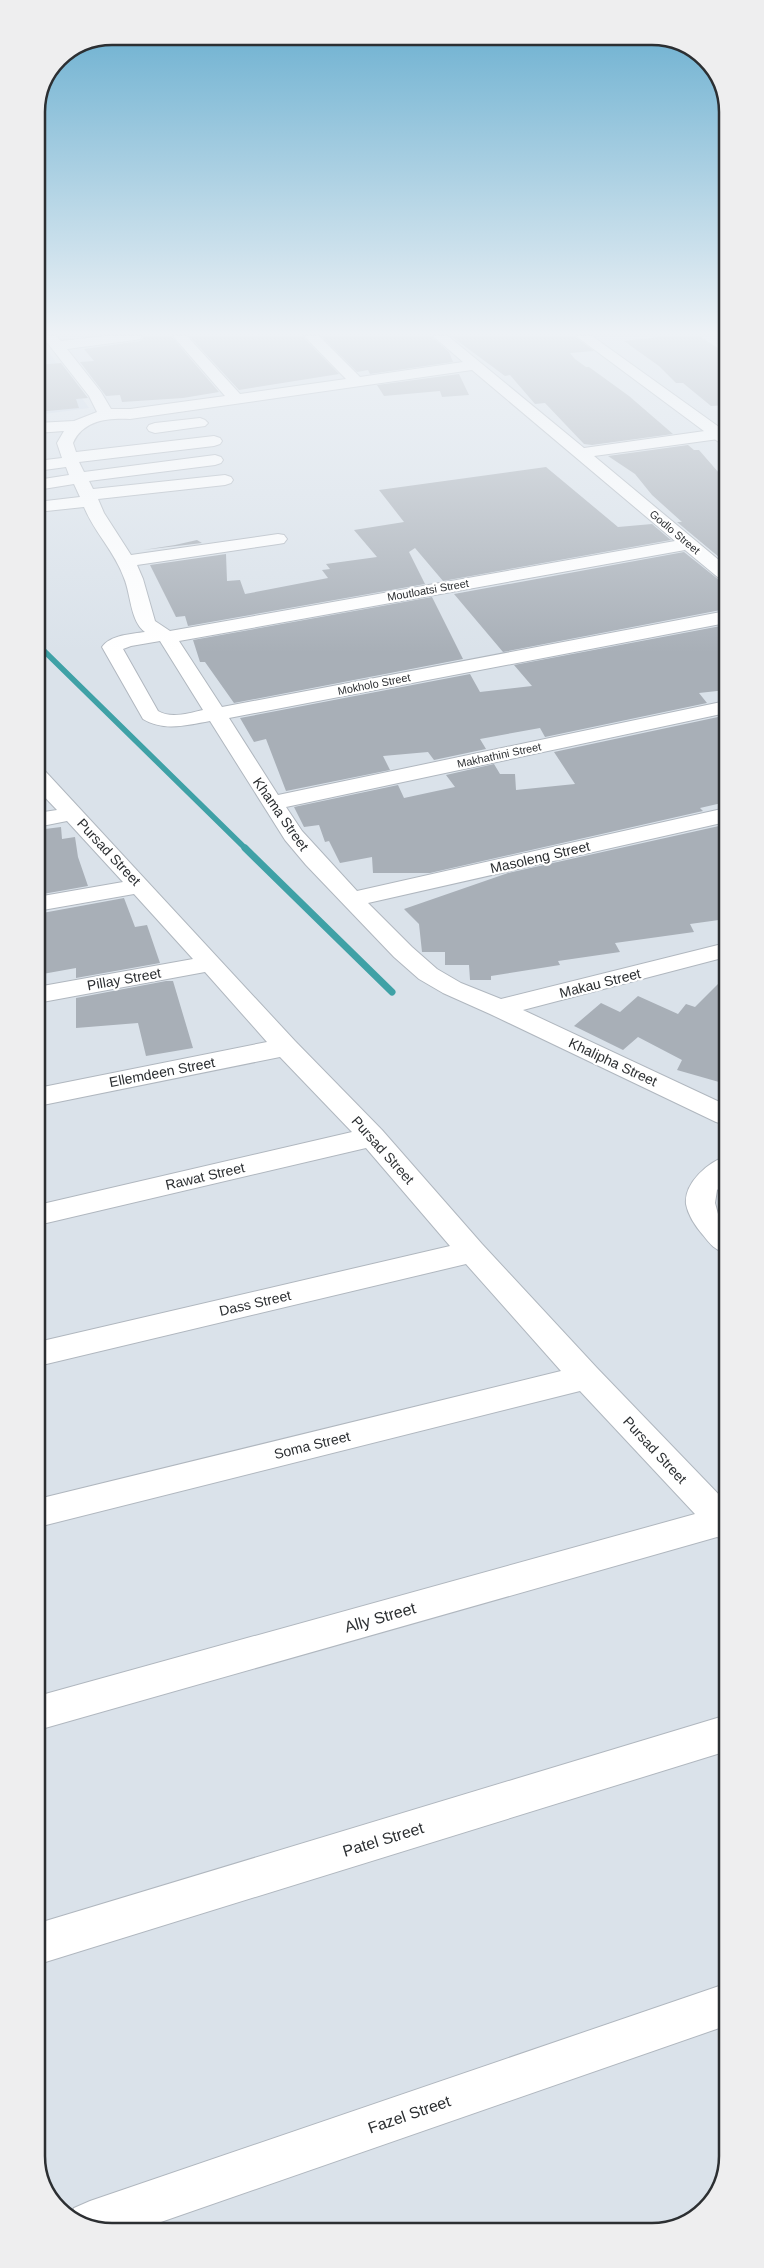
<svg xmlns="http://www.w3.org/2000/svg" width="764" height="2268" font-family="Arial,sans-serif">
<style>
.built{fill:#cad6e5}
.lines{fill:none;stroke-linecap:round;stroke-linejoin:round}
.stream-far1{stroke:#3fa1a6;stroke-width:5.5}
.stream{stroke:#3fa1a6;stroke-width:7}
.building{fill:#a8afb7}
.minor-casing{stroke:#b0b7bf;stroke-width:2}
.tertiary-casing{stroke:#b0b7bf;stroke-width:2}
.minor{fill:#fff;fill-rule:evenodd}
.tertiary{fill:#fff;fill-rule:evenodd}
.labels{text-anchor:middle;stroke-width:4.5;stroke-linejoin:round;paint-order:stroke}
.far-street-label{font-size:11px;fill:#2c2f32;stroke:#fff}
.street-label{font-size:14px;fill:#2c2f32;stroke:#fff}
.near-street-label{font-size:16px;fill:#2c2f32;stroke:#fff}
.rim{fill:none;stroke:#2c2f32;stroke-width:2.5}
</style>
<rect width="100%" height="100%" fill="#dae2ea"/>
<path class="built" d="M37,336l52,72 -52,7z"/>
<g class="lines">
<path class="stream-far1" d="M37,644l209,205"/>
<path class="stream" d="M245,848l147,144"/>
</g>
<path class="building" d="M144,336h27l48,56 -36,6 -61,4 -2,-7 -14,1 -26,-34 14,-1 -10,-12 56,-8z
M189,336h113l37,38 -100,16z
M321,336h110l18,16 4,10 -83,12 -2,-4 -11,2z
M451,336h123l20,15 -24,2 5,6 11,8h3l40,29 44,38 -81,11 -8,-1 -39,-41 -10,1 -25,-29 -5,1z
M668,336h31l27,17v52l-15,1 -28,-23h-7l-17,-17 -35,-25z
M61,363l27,35 -12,1 3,9 -42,4v-47z
M459,374l10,21 -27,2 -2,-6 -56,5 -7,-11z
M688,445l6,5h5l27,31v82l-49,-41h5l-30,-27 -17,-21 -27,-18z
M546,467l72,60 34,-3 19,16 -228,41 -28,-33 -6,4 16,32 -237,42 -3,-10 -9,1 -26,-52 76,-11 1,27 13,-1 5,14 83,-16 -6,-8 8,-1 -4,-5 51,-7 -23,-27 50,-8 -25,-32z
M197,540l5,3 -59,7 32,-5z
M684,552l35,28 7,2v27l-223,43 -49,-58z
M432,597l31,62 -229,44 -29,-41h-5l-7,-22z
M726,625v65l-27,3 8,10 -162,34 -5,-9 -60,11 6,10 -52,11 -6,-8 -45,4 7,14 -104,21 -20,-52 -12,3 -14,-24 230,-44 10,18 52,-6 -18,-21z
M718,717l8,10v75l-26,6 3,3 -273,62h-57l-1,-16 -32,6 -11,-22 -4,1 -6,-17 -15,2 -10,-20 104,-22 6,13 51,-11 -9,-12 48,-11 6,10h15l1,16 59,-6 -21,-32z
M719,826l7,6v14l-8,2 8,20v51l-36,5 4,8 -79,11 5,9 -62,9 2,4 -69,11v4h-21l-1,-15h-24v-13h-23l-3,-28 -15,-15 104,-36z
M61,827l1,12 13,-2 3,20 10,29 -45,8 -6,-16v-48z
M124,898l11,29 12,-2 13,38 -84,15v-10l-39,7v-61z
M726,976v108l-49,-14 5,-10 -44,-23 -15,13 -49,-24 27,-23 19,9 18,-16 40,18 8,-10 9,3z
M166,981h7l20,67 -47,8 -8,-33 -62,5v-30z"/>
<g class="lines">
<g class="minor-casing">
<path id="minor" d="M42,336h14l5,5 44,-5h37l-2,3 -5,1 -68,9 34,43 10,17h19l95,-13 -52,-60h14l53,58 106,-15 -42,-43h15l41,41 103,-15 -30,-26h15l136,112 142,-20v10l-132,18 132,110v14l-6,-1 -35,-29 -506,91 43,66 504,-96v12l-497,95 49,77 448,-94v12l-440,94 16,24 55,60 369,-83v14l-358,81 44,44 25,22 24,14 40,16 225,-56v14l-203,53 203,95v20l-10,-3 -226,-108 -47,-21 -24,-14 -25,-22 -88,-92 -21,-25 -75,-119c-23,4 -46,11 -67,-2l-41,-72c8,-12 30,-13 43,-15 -15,-11 -14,-38 -21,-54 -9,-26 -30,-46 -40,-71l-47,5v-10l43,-5 -6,-13 -37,6v-10l32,-5 -3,-8 -29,4v-10l25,-3 -5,-15 7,-12 -27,2v-10l37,-2 23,-9 -8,-16zM472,370l203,171 -505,90 -15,-10 -12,-42 -6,-14 141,-21 6,-1 3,-4 -3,-4 -6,-1 -147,21 -27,-42 -6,-14 127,-14 6,-2 2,-3 -2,-3 -6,-2 -132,14 -4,-8 126,-16 6,-2 2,-3 -2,-3 -6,-2 -131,17 -5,-10 135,-16 6,-2 2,-3 -2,-3 -6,-2 -138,16 -3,-9c10,-23 35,-25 57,-24zM160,641l43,69c-14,3 -32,9 -45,1l-35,-62 8,-3z
M200,418l5,2 3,3 -3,3 -50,7 -6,-2 -2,-3 2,-3 6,-2z
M37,770l8,1 250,270 87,89 100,114 115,124 130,135v37l-10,-3 -679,193v-34l657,-182 -115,-123 -542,136v-28l523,-128 -95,-107 -428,102v-24l412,-96 -84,-98 -328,77v-20l314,-73 -72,-75 -242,49v-18l229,-46 -62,-70 -168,31v-16l156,-28 -59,-65 -97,17v-14l86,-15 -56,-61 -30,6v-14l20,-3 -20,-21z
M727,1156v26l-10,8 -2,13 3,11 9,10v30c-12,-4 -17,-10 -24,-19 -7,-8 -15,-20 -17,-31 -2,-21 22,-42 41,-48z
M727,1715v36l-688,213v-41z
M728,1983v42l-593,206 -28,1 -37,-16 4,-8 16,-7z"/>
</g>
<g class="tertiary-casing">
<path id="tertiary" d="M576,336h16l134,96v13l-6,-2z"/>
</g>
<use href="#minor" class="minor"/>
<use href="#tertiary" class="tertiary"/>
</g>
<linearGradient id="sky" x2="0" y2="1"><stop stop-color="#64acce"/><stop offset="0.51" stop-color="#eef2f6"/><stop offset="1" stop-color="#eef2f6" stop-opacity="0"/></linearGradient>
<rect width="764" height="653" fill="url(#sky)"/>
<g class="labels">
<g class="far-street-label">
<text transform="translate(675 532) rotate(40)" y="4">Godlo Street</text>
<text transform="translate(428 590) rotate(-10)" y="4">Moutloatsi Street</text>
<text transform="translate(374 684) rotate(-11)" y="4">Mokholo Street</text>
<text transform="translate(499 755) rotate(-12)" y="4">Makhathini Street</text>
</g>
<g class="street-label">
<text transform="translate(281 814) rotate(55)" y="5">Khama Street</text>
<text transform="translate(109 852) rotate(47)" y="5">Pursad Street</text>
<text transform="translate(540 857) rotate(-13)" y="5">Masoleng Street</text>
<text transform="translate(124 979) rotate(-10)" y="5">Pillay Street</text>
<text transform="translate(600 983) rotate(-14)" y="5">Makau Street</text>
<text transform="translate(613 1062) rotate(25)" y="5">Khalipha Street</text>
<text transform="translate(162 1072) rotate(-11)" y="5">Ellemdeen Street</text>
<text transform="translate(383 1150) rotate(48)" y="5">Pursad Street</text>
<text transform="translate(205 1176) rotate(-13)" y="5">Rawat Street</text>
<text transform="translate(255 1303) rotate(-13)" y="5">Dass Street</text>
<text transform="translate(312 1445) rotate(-14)" y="5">Soma Street</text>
<text transform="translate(655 1450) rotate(47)" y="5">Pursad Street</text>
</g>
<g class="near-street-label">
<text transform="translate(380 1617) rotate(-16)" y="6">Ally Street</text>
<text transform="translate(383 1839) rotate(-17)" y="6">Patel Street</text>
<text transform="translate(409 2114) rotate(-19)" y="6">Fazel Street</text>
</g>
</g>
<path d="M0 0H764V2268H0ZM112 45H652A67 67 0 0 1 719 112V2156A67 67 0 0 1 652 2223H112A67 67 0 0 1 45 2156V112A67 67 0 0 1 112 45Z" fill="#eeeeef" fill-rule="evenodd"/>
<path class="rim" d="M112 45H652A67 67 0 0 1 719 112V2156A67 67 0 0 1 652 2223H112A67 67 0 0 1 45 2156V112A67 67 0 0 1 112 45Z"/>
</svg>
